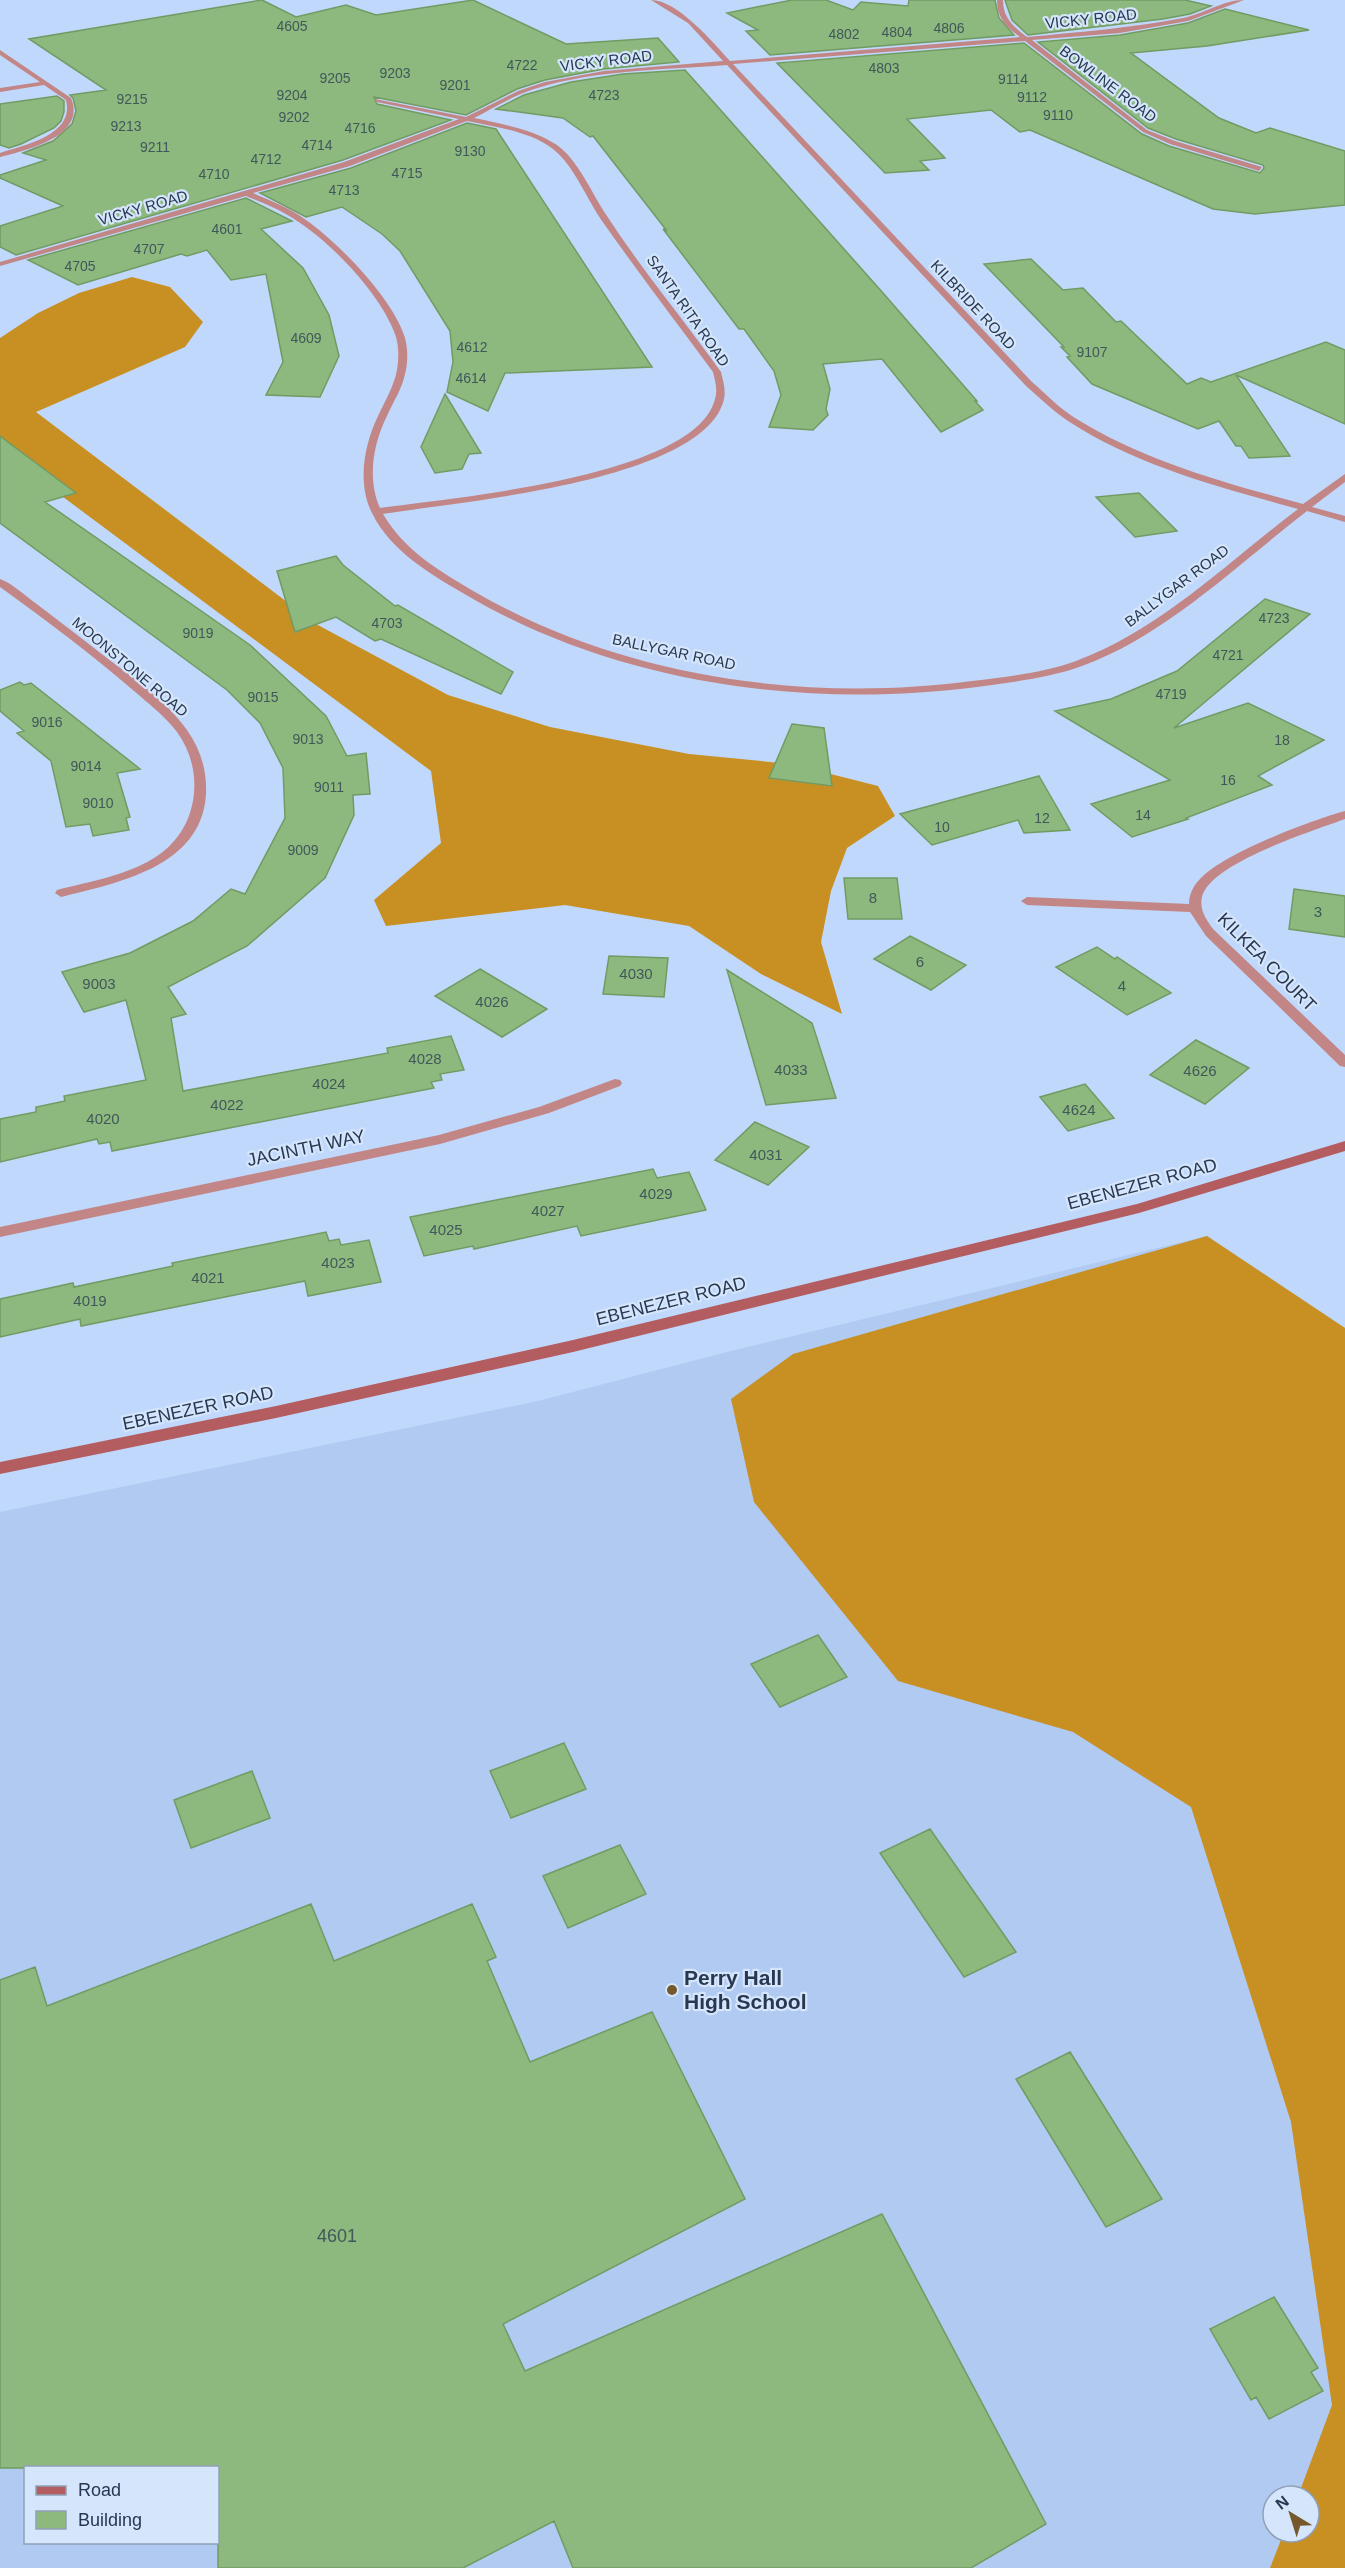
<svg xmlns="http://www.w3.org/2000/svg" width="1345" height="2568" font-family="Arial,sans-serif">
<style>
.built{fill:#b0caf1;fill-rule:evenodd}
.forest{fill:#c88f23}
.building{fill:#8db87e;stroke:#719b63;stroke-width:1.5}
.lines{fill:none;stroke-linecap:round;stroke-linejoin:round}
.street{fill:#c38687;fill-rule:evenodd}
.secondary{fill:#b45d61;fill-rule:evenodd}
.poi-dot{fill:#75592c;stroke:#d4e5fc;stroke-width:2}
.labels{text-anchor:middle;stroke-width:4.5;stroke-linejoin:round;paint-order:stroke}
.far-number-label{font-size:14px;fill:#41585b}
.far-street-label{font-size:15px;fill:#28384f;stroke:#d4e5fc}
.number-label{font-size:15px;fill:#41585b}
.street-label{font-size:18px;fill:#28384f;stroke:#d4e5fc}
.near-number-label{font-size:18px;fill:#41585b}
.near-poi-label{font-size:21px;font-weight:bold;fill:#28384f;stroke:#d4e5fc;text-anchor:start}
</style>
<rect width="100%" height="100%" fill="#c0d8fb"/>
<path class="built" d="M1207,1236l138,92v1240h-1345v-1056l538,-111 193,-50zM26,2468h192v74h-192zM1273,2496h36v36h-36z"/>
<path class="forest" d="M132,277l38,10 33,35 -18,25 -149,65 280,212 132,71 102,32 139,27 102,10 87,22 17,30 -48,32 -16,43 -10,51 21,72 -81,-40 -72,-48 -124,-21 -179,21 -12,-26 67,-57 -10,-72 -431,-321v-112l38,-25 41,-20z
M1207,1236l138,92v1240h-75l14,-36h25v-36h-11l34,-91 -41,-283 -100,-315 -118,-75 -175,-51 -144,-179 -23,-103 62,-45z"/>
<path class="building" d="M262,0l34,17 50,-12 30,10 97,-15 93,44 92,-6 21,24 -75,7 -59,11 -28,9 -51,26 -92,-18 3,7 74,16 -108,40 -327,95 -16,-8v-21l63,-20 -63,-28v-3l46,-15 -23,-7 30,-12 19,-17 4,-13 -3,-13 -3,-3 36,-5 -77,-51z
M792,0h34l27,10 8,-8 47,4 1,-6h86l4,18 15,17 -244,20 -24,-24 12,-1 -31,-17z
M1005,0h180l26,6 -21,8 -27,5 -135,16 -16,-15z
M1225,9l84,21 -102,16 -76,7 88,65 37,15 14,-5 75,23v54l-90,9 -42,-5 -183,-79 -10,2 -29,-22 -84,9 38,39 -25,3 9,9 -44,3 -108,-110 247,-20 118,91 27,12 91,27 4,-5 -1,-3 -87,-26 -28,-11 -110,-86 82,-7 68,-12z
M685,70l198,223 94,108h-2l8,9 -42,22 -59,-73 -59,5 7,25 -4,20 2,6 -15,15 -44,-3 12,-32 -7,-24 -30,-42h-5l-76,-100 4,2 -74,-95 -3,1 -27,-19 -67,-9 28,-14 47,-13 52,-8z
M57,96l7,5v11l-3,9 -7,7 -33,16 -12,4 -9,-3v-41z
M467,123l29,6 156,238 -147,6 -17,38 -41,-19 6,-30 -3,-31 -50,-80 -18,-17 -40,-27 -36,10 -46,-24 91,-25z
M246,198l46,23 -31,8 42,39 26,47 10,41 -19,41 -54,-2 17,-33 -17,-88 -35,6 -24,-30 -20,6 -6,-2 -103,31 -50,-25z
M1031,259l32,31 20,-2 33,34 5,-1 66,63 14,-6 10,4 115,-40 19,8v74l-109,-49 54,81 -41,2 -8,-12h-5l-17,-25 -21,8 -106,-45 -25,-27 3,-1 -9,-9h3l-80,-83z
M445,394l36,59 -12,1 -7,15 -27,4 -14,-26z
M0,436l76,57 -31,9 205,143 76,71 21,40 19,-3 4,41 -17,1 1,20 -29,63 -78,68 -79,41 18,27 -15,4 12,73 205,-38 -1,-5 64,-12 13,34 -24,4 2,6 -11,2 3,6 -322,63 -2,-9 -11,2 -2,-5 -97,23v-43l36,-7v-5l29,-6 -1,-5 82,-16 -20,-80 -42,12 -22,-40 68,-19 63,-32 38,-32 14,5 40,-76 -2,-50 -23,-45 -33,-33 -227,-167z
M1139,493l38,38 -42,6 -39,-40z
M336,556l7,9 52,41 3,-1 115,67 -12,22 -120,-55 -6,2 -39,-24 -41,15 -18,-61z
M1265,599l45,15 -136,114 74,-25 76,37 -66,36 14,9 -86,33 2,1 -56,18 -41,-33 79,-24 -115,-69 56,-12 66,-28z
M20,682l4,3 7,-2 109,86 -23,4 13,44 -4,1 3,12 -36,6 -3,-12 -24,3 -15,-66 -34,-28 7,-2 -24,-20v-21z
M792,724l32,4 8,58 -63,-8z
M1039,776l31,54 -46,3 -6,-13 -86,25 -32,-31z
M844,878h53l5,41h-54z
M1294,889l51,7v41l-56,-8z
M910,936l56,29 -35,25 -57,-31z
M1097,947l18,12 2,-2 54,36 -44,22 -71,-48z
M609,956l59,2 -4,39 -61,-3z
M480,969l67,40 -45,28 -67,-41z
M727,970l85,53 24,75 -70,7z
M1196,1040l53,28 -44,36 -55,-29z
M1085,1084l29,34 -46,13 -28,-34z
M755,1122l54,25 -41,38 -53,-25z
M653,1169l4,9 32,-6 17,38 -125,26 -4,-10 -103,23 -1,-3 -49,10 -14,-39z
M326,1232l3,9 10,-2 2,6 28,-5 12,42 -73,14 -3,-15 -224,45 -1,-7 -80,18v-38l73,-16 1,4 99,-21 -1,-3z
M818,1635l29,42 -67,30 -29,-43z
M564,1743l22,46 -75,29 -21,-47z
M252,1771l18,47 -79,30 -17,-48z
M930,1829l86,123 -52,25 -84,-124z
M620,1845l26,49 -78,34 -25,-52z
M311,1904l23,57 138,-57 24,53 -9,4 43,101 122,-50 93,187 -242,125 22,47 357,-157 164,310 -75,44h-398l-19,-47 -91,47h-245v-100h-218v-488l35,-13 12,39z
M1070,2052l92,147 -56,28 -90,-148z
M1274,2297l44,71 -7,4 12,19 -54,28 -13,-22 -5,3 -41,-71z"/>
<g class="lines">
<path class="street" d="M651,0c26,0 62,42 79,61l290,-24c-14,-10 -23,-19 -23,-37h6c0,18 10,26 24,37 53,-5 104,-9 156,-19 21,-4 40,-18 61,-18l-56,21 -68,12 -88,7 115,90 28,11 87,26 -3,4 -89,-27 -27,-12 -118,-91 -292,23 299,318c14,12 27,26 43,36 69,43 150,65 228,86l42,-30v8l-33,25 33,9v6l-38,-11c-70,54 -142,125 -225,155 -33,12 -70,16 -105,21 -171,22 -359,-3 -509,-91 -36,-21 -77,-44 -96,-83 -15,-30 -8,-68 6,-97 7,-15 16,-30 19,-46 2,-12 2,-25 -2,-36 -14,-39 -63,-91 -98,-113 -16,-11 -34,-18 -51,-25l-246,70v-4l344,-100 115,-43 -82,-17 -2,-3 91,18 52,-26 27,-9 59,-11 119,-10 -35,-38zM727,65l299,321c14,12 27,25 42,35 69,45 151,66 230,88 -70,53 -138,121 -222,152 -33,12 -70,16 -104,20 -168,22 -350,-4 -497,-89 -36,-21 -71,-42 -92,-78 72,-12 322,-32 341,-115 2,-10 -1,-18 -3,-27 -37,-52 -79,-102 -114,-156 -15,-22 -28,-55 -50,-71 -24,-16 -55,-21 -83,-27 16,-8 32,-18 49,-25 59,-23 140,-23 204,-28zM467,121c28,6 63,10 86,28 22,18 33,49 49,72 36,51 74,101 111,151 2,9 5,17 2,27 -19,78 -265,99 -335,109 -13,-29 -7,-64 7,-92 6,-14 15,-27 18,-42 3,-11 3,-25 0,-36 -11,-38 -67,-96 -99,-118 -16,-12 -35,-19 -53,-27l97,-27z
M0,50l71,48c16,38 -44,52 -71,59v-4c25,-8 75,-18 66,-53l-22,-15 -44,7v-4l40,-6 -40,-27z
M0,579c11,4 21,13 30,20 23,17 46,35 69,53 30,23 66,47 88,78 14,20 20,41 19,64 -4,73 -89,89 -145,103l-6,-4 2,-3c34,-9 74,-15 103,-36 39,-28 45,-84 17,-122 -12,-16 -28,-28 -43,-41 -43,-37 -88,-71 -134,-104z
M1345,811v8c-32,12 -135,44 -143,78 -3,13 5,24 12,33l131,125v12l-5,-1 -134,-130 -16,-24 -163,-7 -6,-4 6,-4 162,7c0,-9 4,-18 11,-25 24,-26 109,-58 145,-68z
M615,1079l5,1 2,3 -2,3 -71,27 -109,31 -440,93v-10l439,-92 100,-28z"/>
<path class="secondary" d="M1345,1141v10l-206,62 -566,139 -297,66 -276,56v-12l276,-56 297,-66 564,-136z"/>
</g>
<circle class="poi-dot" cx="672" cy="1990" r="6"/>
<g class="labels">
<g class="far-number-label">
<text x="292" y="31">4605</text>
<text x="949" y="33">4806</text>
<text x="897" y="37">4804</text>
<text x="844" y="39">4802</text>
<text x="522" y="70">4722</text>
<text x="884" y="73">4803</text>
<text x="395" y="78">9203</text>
<text x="335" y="83">9205</text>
<text x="1013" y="84">9114</text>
<text x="455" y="90">9201</text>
<text x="292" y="100">9204</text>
<text x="604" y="100">4723</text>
<text x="1032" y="102">9112</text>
<text x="132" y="104">9215</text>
<text x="1058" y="120">9110</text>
<text x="294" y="122">9202</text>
<text x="126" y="131">9213</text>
<text x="360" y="133">4716</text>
<text x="317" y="150">4714</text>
<text x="155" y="152">9211</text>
<text x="470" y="156">9130</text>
<text x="266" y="164">4712</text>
<text x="407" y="178">4715</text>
<text x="214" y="179">4710</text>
<text x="344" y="195">4713</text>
<text x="227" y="234">4601</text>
<text x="149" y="254">4707</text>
<text x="80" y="271">4705</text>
<text x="306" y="343">4609</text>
<text x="472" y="352">4612</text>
<text x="1092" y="357">9107</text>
<text x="471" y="383">4614</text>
<text x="1274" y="623">4723</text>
<text x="387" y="628">4703</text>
<text x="198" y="638">9019</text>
<text x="1228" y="660">4721</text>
<text x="1171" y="699">4719</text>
<text x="263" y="702">9015</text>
<text x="47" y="727">9016</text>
<text x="308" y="744">9013</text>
<text x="1282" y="745">18</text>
<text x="86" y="771">9014</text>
<text x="1228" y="785">16</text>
<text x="329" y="792">9011</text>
<text x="98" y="808">9010</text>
<text x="1143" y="820">14</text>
<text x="1042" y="823">12</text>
<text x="942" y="832">10</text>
<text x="303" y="855">9009</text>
</g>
<g class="far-street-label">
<text transform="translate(1091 19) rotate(-6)" y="5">VICKY ROAD</text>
<text transform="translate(606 61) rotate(-7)" y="5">VICKY ROAD</text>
<text transform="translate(1108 84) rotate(37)" y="5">BOWLINE ROAD</text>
<text transform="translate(143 208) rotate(-16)" y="5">VICKY ROAD</text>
<text transform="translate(973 305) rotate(47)" y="5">KILBRIDE ROAD</text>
<text transform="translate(688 311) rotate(55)" y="5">SANTA RITA ROAD</text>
<text transform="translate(1177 586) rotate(-37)" y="5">BALLYGAR ROAD</text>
<text transform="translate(674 652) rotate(12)" y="5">BALLYGAR ROAD</text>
<text transform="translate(130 667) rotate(40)" y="5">MOONSTONE ROAD</text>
</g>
<g class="number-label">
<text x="873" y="903">8</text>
<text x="1318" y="917">3</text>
<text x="920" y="967">6</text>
<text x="636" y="979">4030</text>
<text x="99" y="989">9003</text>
<text x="1122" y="991">4</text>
<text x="492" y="1007">4026</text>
<text x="425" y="1064">4028</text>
<text x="791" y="1075">4033</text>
<text x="1200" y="1076">4626</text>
<text x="329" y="1089">4024</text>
<text x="227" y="1110">4022</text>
<text x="1079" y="1115">4624</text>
<text x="103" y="1124">4020</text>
<text x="766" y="1160">4031</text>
<text x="656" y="1199">4029</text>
<text x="548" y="1216">4027</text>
<text x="446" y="1235">4025</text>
<text x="338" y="1268">4023</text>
<text x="208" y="1283">4021</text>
<text x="90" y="1306">4019</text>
</g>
<g class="street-label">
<text transform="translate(1267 962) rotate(45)" y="6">KILKEA COURT</text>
<text transform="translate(306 1148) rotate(-12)" y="6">JACINTH WAY</text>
<text transform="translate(1142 1184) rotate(-15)" y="6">EBENEZER ROAD</text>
<text transform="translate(671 1301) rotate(-14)" y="6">EBENEZER ROAD</text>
<text transform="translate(198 1408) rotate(-12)" y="6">EBENEZER ROAD</text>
</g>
<g class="near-number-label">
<text x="337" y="2242">4601</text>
</g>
<g class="near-poi-label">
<text x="684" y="1985">Perry Hall<tspan x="684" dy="24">High School</tspan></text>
</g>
</g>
<rect x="24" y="2466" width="195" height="78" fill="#d4e5fc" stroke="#8fa0b7" stroke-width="1.5"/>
<rect x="36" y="2486" width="30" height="9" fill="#b45d61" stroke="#8fa0b7" stroke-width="1.5"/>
<text x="78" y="2496" font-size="18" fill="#28384f">Road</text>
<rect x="36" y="2511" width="30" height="18" fill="#8db87e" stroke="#8fa0b7" stroke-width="1.5"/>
<text x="78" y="2526" font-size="18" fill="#28384f">Building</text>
<g transform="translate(1291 2514) rotate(322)"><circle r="28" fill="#d4e5fc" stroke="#8fa0b7" stroke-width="1.5"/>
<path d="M0-4.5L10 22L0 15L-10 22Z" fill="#75592c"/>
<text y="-9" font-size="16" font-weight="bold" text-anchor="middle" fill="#28384f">N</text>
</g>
</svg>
